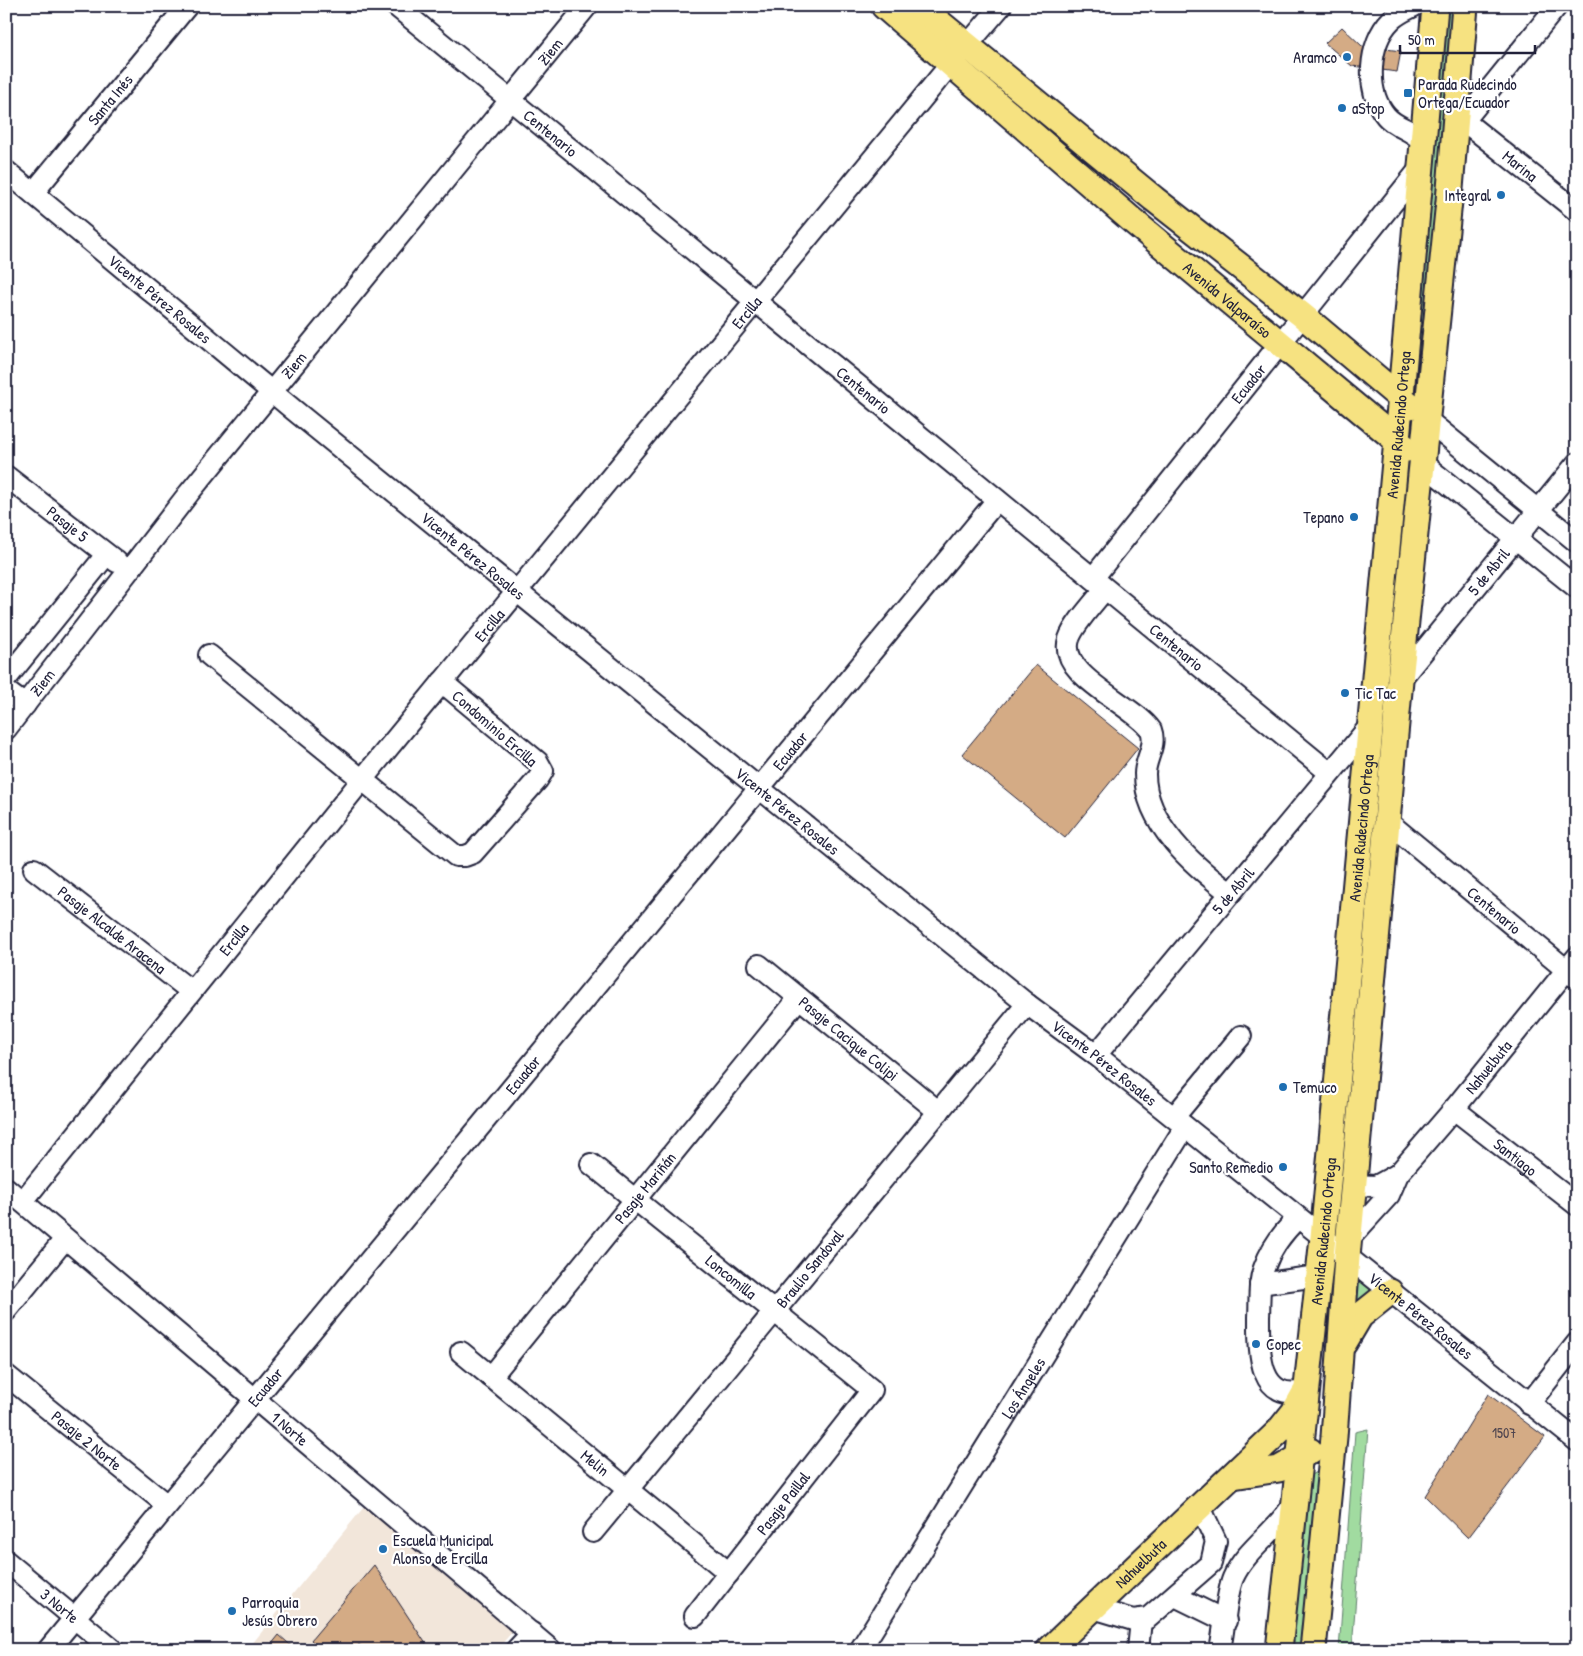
<svg xmlns="http://www.w3.org/2000/svg" width="1583" height="1656" font-family="'Patrick Hand',sans-serif">
<style>
.built{fill:#f2e6da}
.green{fill:#a1dba0;stroke:#627e6e}
.building{fill:#d4ab85;stroke:#22223b}
.lines{fill:none;stroke-linecap:round;stroke-linejoin:round}
.minor-casing{stroke:#22223b;stroke-width:24}
.major-casing{stroke:#22223b;stroke-width:29}
.minor{stroke:#fff;stroke-width:20}
.major{stroke:#f6e281;stroke-width:25}
.poi-dot{fill:#1f6fb2;stroke:#fff;stroke-width:2}
.labels{text-anchor:middle;stroke-width:4.5;stroke-linejoin:round;paint-order:stroke}
.number-label{font-size:14px;fill:#4e444e}
.street-label{font-size:16px;fill:#22223b;stroke:#fff}
.poi-label{font-size:16px;fill:#22223b;stroke:#fff;text-anchor:start}
</style>
<rect width="100%" height="100%" fill="#fff"/>
<filter id="ink" filterUnits="userSpaceOnUse"><feTurbulence type="fractalNoise" baseFrequency=".02" numOctaves="2"/><feDisplacementMap in="SourceGraphic" scale="10" xChannelSelector="R" yChannelSelector="G"/><feConvolveMatrix kernelMatrix="1 2 1 2 8 2 1 2 1" color-interpolation-filters="sRGB"/></filter>
<g filter="url(#ink)">
<path class="built" d="M373,1496l148,125 -24,29h-250z"/>
<path class="green" d="M1443,6h11l-33,378 -8,-7z
M1358,1275l18,15 -21,24z
M1368,1429l-16,221h-13l16,-218z
M1320,1471l-17,179h-12l19,-175z"/>
<path class="building" d="M1342,27l20,19 39,5 -4,21 -45,-6 -27,-23z
M1036,665l102,83 -73,90 -103,-84z
M1488,1394l57,43 -77,101 -43,-42z
M374,1565l56,85h-64l-7,-6 -5,6h-32l-11,-10z
M279,1635l17,15h-29z"/>
<g class="lines">
<g class="minor-casing">
<g id="minor">
<path id="s1" d="M396,6l934,767"/>
<path d="M1414,6c-8,4 -16,7 -23,14 -23,23 -26,72 -5,96 11,13 28,13 37,27"/>
<path d="M1464,121l93,-115"/>
<path id="s2" d="M1464,121l113,90"/>
<path id="s3" d="M6,171l289,240 464,377 268,216 69,51 481,386"/>
<path id="s4" d="M33,193l154,-187"/>
<path d="M1426,419l151,123"/>
<path d="M1421,462l156,126"/>
<path id="s5" d="M6,476l111,86"/>
<path id="s6" d="M1093,578l329,-412"/>
<path d="M1105,589c-10,13 -31,35 -36,50 -12,36 64,65 82,91 6,16 -6,28 -6,44 0,50 49,92 85,119"/>
<path d="M209,655l247,201h9l8,-3 65,-74 5,-8 -5,-9 -96,-80"/>
<path d="M6,679l100,-124"/>
<path id="s7" d="M1400,680l177,-217"/>
<path d="M6,691l19,14"/>
<path id="s8" d="M6,729l183,-236 398,-487"/>
<path id="s9" d="M1388,822l187,155"/>
<path id="s10" d="M34,869l157,122"/>
<path id="s11" d="M759,965l180,147"/>
<path id="s12" d="M1096,1055l273,-328"/>
<path id="s13" d="M1454,1109l123,96"/>
<path d="M1174,1117l67,-81"/>
<path id="s14" d="M591,1164l281,226 -177,226"/>
<path id="s15" d="M1355,1185l21,1 22,-12 56,-65 123,-152"/>
<path id="s16" d="M6,1188l545,462"/>
<path id="s17" d="M23,1201l338,-420 579,-704 61,-71"/>
<path d="M1298,1218c-15,14 -27,30 -34,50 -6,16 -4,33 -5,49 0,31 -2,88 48,73"/>
<path d="M1350,1238l39,-43 9,-21"/>
<path d="M1260,1284l58,-8"/>
<path d="M6,1311l59,-72"/>
<path id="s18" d="M461,1352l268,221"/>
<path id="s19" d="M6,1375l161,130"/>
<path id="s20" d="M491,1377l308,-379"/>
<path d="M1529,1404l48,-61"/>
<path id="s21" d="M593,1532l434,-528"/>
<path id="s22" d="M6,1561l107,89"/>
<path d="M1175,1596l51,25"/>
<path d="M1093,1608l40,12 15,-2 63,-55 5,-22 -16,-34"/>
<path id="s23" d="M48,1650l949,-1150"/>
<path d="M516,1650l16,-17"/>
<path id="s24" d="M860,1650l325,-523"/>
<path d="M1138,1650l3,-30"/>
<path d="M1223,1650l-2,-6c4,-20 5,-49 12,-66 12,-28 45,-48 62,-76"/>
</g>
</g>
<g class="major-casing">
<g id="major">
<path id="s25" d="M884,6l250,216 273,227"/>
<path d="M919,6l235,193 148,116 108,91"/>
<path d="M1344,1343l16,-27 30,-24"/>
<path d="M1233,1476l46,-7 31,-18"/>
<path id="s26" d="M1049,1650l229,-218 16,-20 10,-18"/>
<path id="s27" d="M1279,1650l44,-413 74,-797 38,-434"/>
<path d="M1313,1650l21,-213 13,-180 53,-577 49,-479 16,-195"/>
</g>
</g>
<use href="#minor" class="minor"/>
<use href="#major" class="major"/>
</g>
</g>
<g class="poi-dot">
<circle cx="1347" cy="57" r="5"/>
<rect x="1403" y="88" width="10" height="10" rx="2.5"/>
<circle cx="1342" cy="108" r="5"/>
<circle cx="1501" cy="195" r="5"/>
<circle cx="1354" cy="517" r="5"/>
<circle cx="1345" cy="693" r="5"/>
<circle cx="1283" cy="1087" r="5"/>
<circle cx="1283" cy="1167" r="5"/>
<circle cx="1256" cy="1344" r="5"/>
<circle cx="383" cy="1549" r="5"/>
<circle cx="232" cy="1611" r="5"/>
</g>
<g class="labels">
<g class="number-label">
<text x="1504" y="1438">1507</text>
</g>
<g class="street-label">
<text dy="6" stroke="none"><textPath href="#s8" startOffset="869">Ziem</textPath></text>
<text dy="6" stroke="none"><textPath href="#s4" startOffset="121">Santa Inés</textPath></text>
<text dy="6" stroke="none"><textPath href="#s1" startOffset="200">Centenario</textPath></text>
<text dy="6" stroke="none"><textPath href="#s2" startOffset="72">Marina</textPath></text>
<text dy="6" stroke="none"><textPath href="#s3" startOffset="200">Vicente Pérez Rosales</textPath></text>
<text dy="6" stroke="none"><textPath href="#s25" startOffset="452">Avenida Valparaíso</textPath></text>
<text dy="6" stroke="none"><textPath href="#s17" startOffset="1146">Ercilla</textPath></text>
<text dy="6" stroke="none"><textPath href="#s8" startOffset="464">Ziem</textPath></text>
<text dy="6" stroke="none"><textPath href="#s6" startOffset="249">Ecuador</textPath></text>
<text dy="6" stroke="none"><textPath href="#s1" startOffset="605">Centenario</textPath></text>
<text dy="6" stroke="none"><textPath href="#s27" startOffset="1231">Avenida Rudecindo Ortega</textPath></text>
<text dy="6" stroke="none"><textPath href="#s5" startOffset="78">Pasaje 5</textPath></text>
<text dy="6" stroke="none"><textPath href="#s3" startOffset="605">Vicente Pérez Rosales</textPath></text>
<text dy="6" stroke="none"><textPath href="#s7" startOffset="140">5 de Abril</textPath></text>
<text dy="6" stroke="none"><textPath href="#s17" startOffset="741">Ercilla</textPath></text>
<text dy="6" stroke="none"><textPath href="#s1" startOffset="1010">Centenario</textPath></text>
<text dy="6" stroke="none"><textPath href="#s8" startOffset="59">Ziem</textPath></text>
<text transform="translate(495 728) rotate(41)" y="6">Condominio Ercilla</text>
<text dy="6" stroke="none"><textPath href="#s23" startOffset="1166">Ecuador</textPath></text>
<text dy="6" stroke="none"><textPath href="#s3" startOffset="1010">Vicente Pérez Rosales</textPath></text>
<text dy="6" stroke="none"><textPath href="#s27" startOffset="826">Avenida Rudecindo Ortega</textPath></text>
<text dy="6" stroke="none"><textPath href="#s12" startOffset="214">5 de Abril</textPath></text>
<text dy="6" stroke="none"><textPath href="#s9" startOffset="138">Centenario</textPath></text>
<text dy="6" stroke="none"><textPath href="#s10" startOffset="99">Pasaje Alcalde Aracena</textPath></text>
<text dy="6" stroke="none"><textPath href="#s17" startOffset="336">Ercilla</textPath></text>
<text dy="6" stroke="none"><textPath href="#s11" startOffset="116">Pasaje Cacique Colipi</textPath></text>
<text dy="6" stroke="none"><textPath href="#s3" startOffset="1415">Vicente Pérez Rosales</textPath></text>
<text dy="6" stroke="none"><textPath href="#s15" startOffset="186">Nahuelbuta</textPath></text>
<text dy="6" stroke="none"><textPath href="#s23" startOffset="746">Ecuador</textPath></text>
<text dy="6" stroke="none"><textPath href="#s13" startOffset="78">Santiago</textPath></text>
<text dy="6" stroke="none"><textPath href="#s20" startOffset="244">Pasaje Mariñán</textPath></text>
<text dy="6" stroke="none"><textPath href="#s27" startOffset="421">Avenida Rudecindo Ortega</textPath></text>
<text dy="6" stroke="none"><textPath href="#s21" startOffset="341">Braulio Sandoval</textPath></text>
<text dy="6" stroke="none"><textPath href="#s14" startOffset="180">Loncomilla</textPath></text>
<text dy="6" stroke="none"><textPath href="#s3" startOffset="1820">Vicente Pérez Rosales</textPath></text>
<text dy="6" stroke="none"><textPath href="#s23" startOffset="341">Ecuador</textPath></text>
<text dy="6" stroke="none"><textPath href="#s24" startOffset="309">Los Ángeles</textPath></text>
<text dy="6" stroke="none"><textPath href="#s16" startOffset="372">1 Norte</textPath></text>
<text dy="6" stroke="none"><textPath href="#s19" startOffset="104">Pasaje 2 Norte</textPath></text>
<text dy="6" stroke="none"><textPath href="#s18" startOffset="174">Melin</textPath></text>
<text transform="translate(783 1503) rotate(-52)" y="6">Pasaje Paillal</text>
<text dy="6" stroke="none"><textPath href="#s26" startOffset="126">Nahuelbuta</textPath></text>
<text dy="6" stroke="none"><textPath href="#s22" startOffset="70">3 Norte</textPath></text>
</g>
<g class="poi-label">
<text x="1337" y="63" text-anchor="end">Aramco</text>
<text x="1418" y="90">Parada Rudecindo<tspan x="1418" dy="18">Ortega/Ecuador</tspan></text>
<text x="1352" y="114">aStop</text>
<text x="1491" y="201" text-anchor="end">Integral</text>
<text x="1344" y="523" text-anchor="end">Tepano</text>
<text x="1355" y="699">Tic Tac</text>
<text x="1293" y="1093">Temuco</text>
<text x="1273" y="1173" text-anchor="end">Santo Remedio</text>
<text x="1266" y="1350">Copec</text>
<text x="393" y="1546">Escuela Municipal<tspan x="393" dy="18">Alonso de Ercilla</tspan></text>
<text x="242" y="1608">Parroquia<tspan x="242" dy="18">Jesús Obrero</tspan></text>
</g>
</g>
<rect width="1583" height="1656" fill="none" stroke="#fff" stroke-width="25"/>
<rect x="12" y="12" width="1558" height="1631" fill="none" stroke="#22223b" stroke-width="2" filter="url(#ink)"/>
<path d="M1400 45v8h135v-8" fill="none" stroke="#22223b" stroke-width="2.5"/>
<text x="1408" y="45" font-size="15" fill="#22223b" stroke="#ffffff" stroke-width="4" paint-order="stroke">50 m</text>
</svg>
